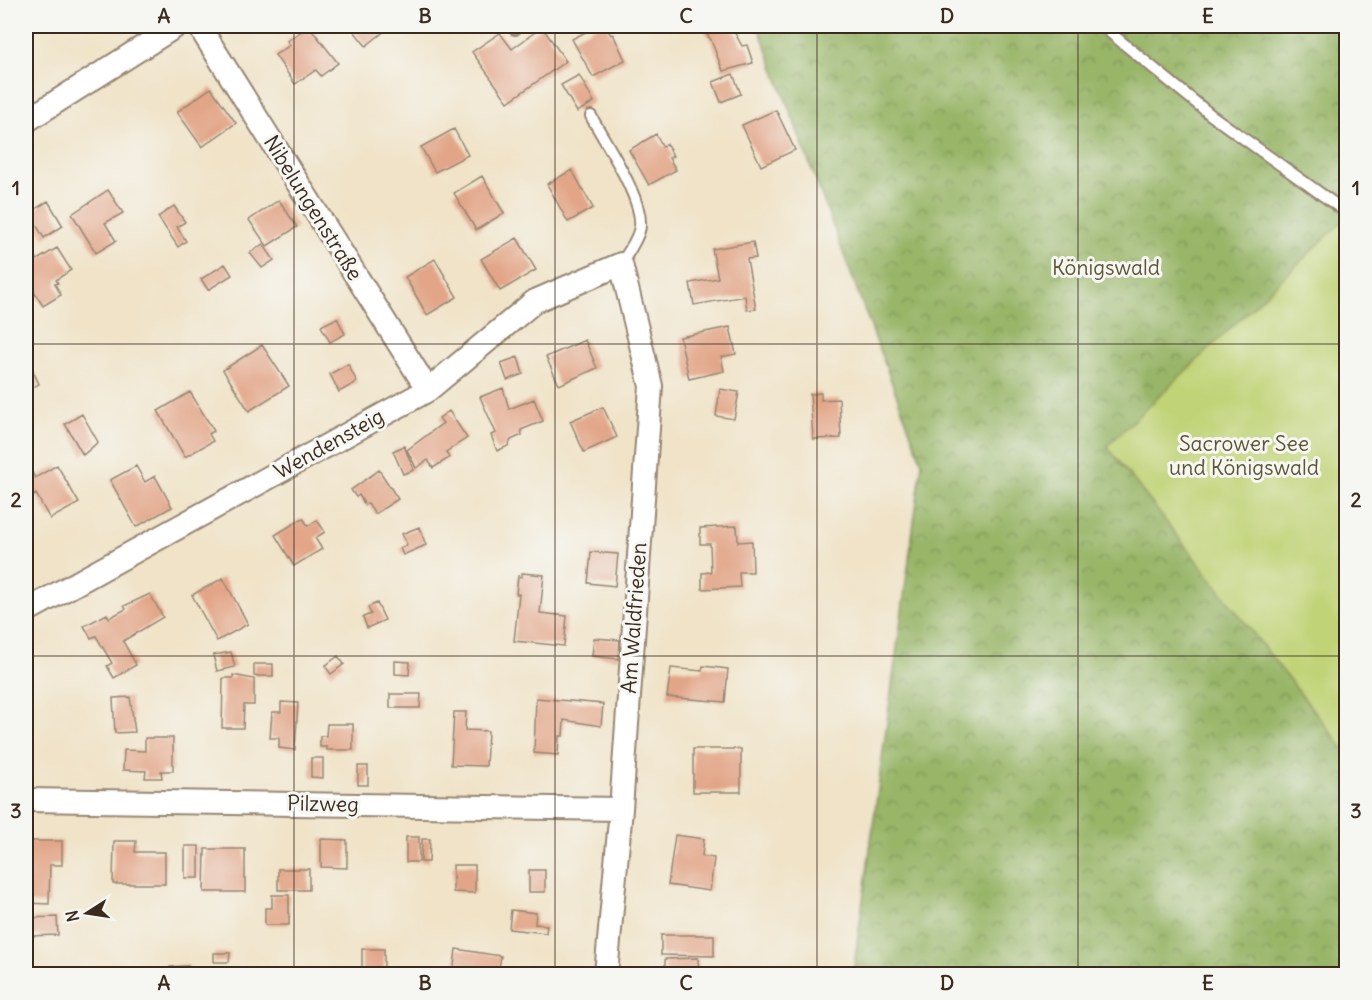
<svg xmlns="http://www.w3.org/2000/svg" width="1372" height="1000" font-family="Delius,sans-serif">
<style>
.forest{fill:url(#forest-crowns);stroke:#6a7042;stroke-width:1.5}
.green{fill:#c0d376;stroke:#7e7e4a;stroke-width:1.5}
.building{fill:#e2a587}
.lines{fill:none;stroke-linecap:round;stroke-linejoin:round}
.lane-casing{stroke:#968673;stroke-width:14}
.street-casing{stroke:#968673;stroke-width:26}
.lane{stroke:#fff;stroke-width:10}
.street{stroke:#fff;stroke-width:22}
.grid{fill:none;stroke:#3b2a1e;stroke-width:1.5;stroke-opacity:0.55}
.labels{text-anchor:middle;stroke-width:6;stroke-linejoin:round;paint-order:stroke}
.street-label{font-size:21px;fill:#3b2a1e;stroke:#f6f6f2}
.park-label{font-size:21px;fill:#5c5434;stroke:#f6f6f2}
.neatline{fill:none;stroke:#3b2a1e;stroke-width:2}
.grid-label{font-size:20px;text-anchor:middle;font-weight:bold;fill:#3b2a1e}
</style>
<defs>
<pattern id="forest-crowns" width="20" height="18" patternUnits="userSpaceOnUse" patternTransform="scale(1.5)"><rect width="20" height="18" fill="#98b567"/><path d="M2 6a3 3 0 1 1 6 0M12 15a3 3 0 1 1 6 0" fill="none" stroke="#7d9354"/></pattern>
</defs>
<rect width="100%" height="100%" fill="#f6f6f2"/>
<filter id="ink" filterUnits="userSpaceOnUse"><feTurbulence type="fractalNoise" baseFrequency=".0167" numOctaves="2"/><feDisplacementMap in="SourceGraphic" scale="12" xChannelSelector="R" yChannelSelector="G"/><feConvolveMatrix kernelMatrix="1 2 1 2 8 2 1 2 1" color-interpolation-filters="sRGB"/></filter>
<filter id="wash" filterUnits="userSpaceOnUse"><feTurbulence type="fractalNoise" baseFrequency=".008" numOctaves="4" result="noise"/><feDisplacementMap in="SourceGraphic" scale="24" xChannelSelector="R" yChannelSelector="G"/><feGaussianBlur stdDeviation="1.35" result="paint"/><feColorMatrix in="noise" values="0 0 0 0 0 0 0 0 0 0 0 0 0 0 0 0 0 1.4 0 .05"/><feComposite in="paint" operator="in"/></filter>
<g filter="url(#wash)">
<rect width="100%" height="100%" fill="#f0e3c8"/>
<path class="forest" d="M758,26h588v948h-493l69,-511z"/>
<path class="green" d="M1346,218v534l-239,-306z"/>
<g id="blocks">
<path class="building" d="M309,26l29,37 -17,13 -5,-6 -21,14 -20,-29 15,-10 -3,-4z
M350,26h41l-25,20z
M597,26h9l5,9 2,-1 12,26 -32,17 -21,-38z
M701,26h30l11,20 5,-1 6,18 -30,8 -12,-31z
M542,27l24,34 -58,41 -36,-50 28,-19 12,16z
M733,74l8,20 -20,8 -8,-20z
M579,75l15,27 -17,10 -16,-27z
M211,88l25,35 -34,24 -25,-35z
M776,110l19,40 -34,16 -19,-41z
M454,129l14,26 -33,17 -14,-25z
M656,134l7,13 4,-3 6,12 -4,2 7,12 -27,15 -20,-35z
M572,170l21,38 -25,14 -21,-38z
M482,176l22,37 -28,17 -22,-37z
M108,190l15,23 -18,10 11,18 -20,12 -24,-39z
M279,200l18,27 -30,19 -18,-26z
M48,201l15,25 -19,12 -15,-25z
M174,206l11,16 -8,5 9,14 -8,6 -20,-30z
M517,238l19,32 -36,21 -19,-32z
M753,242l3,16 -9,1 9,50 -9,1 -2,-14 -51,9 -4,-22 28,-5 -6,-29z
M263,244l11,16 -12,8 -12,-15z
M57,248l14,22 -15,10 2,3 -3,1 6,11 -18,11 -17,-26v-23l7,-4 4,7z
M435,259l22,38 -30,18 -22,-38z
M225,264l7,11 -24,15 -7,-11z
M337,318l8,16 -15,8 -9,-16z
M730,327l6,27 -15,3 3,14 -35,8 -9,-42z
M585,340l12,28 -38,17 -13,-28z
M262,345l27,41 -40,25 -26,-41z
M518,357l5,17 -16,6 -6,-17z
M348,364l9,18 -18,10 -9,-18z
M26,367l3,6 4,-2 6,13 -13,7z
M503,388l6,21 25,-10 9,22 -22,9 1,5 -11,5 -3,6 -11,5 -6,-16 5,-2 -16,-36z
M720,389l19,3 -5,27 -18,-3z
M190,392l24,39 -5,3 4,7 -28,16 -27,-46z
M821,393v7l18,-1 2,39 -28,1 -3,-45z
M603,407l14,30 -33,15 -14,-31z
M449,411l18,27 -21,14 3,6 -16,10 -5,-8 -12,8 -9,-18 36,-27 -4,-5z
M82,414l16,28 -15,13 -18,-31z
M404,446l10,24 -11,4 -10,-23z
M27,463l8,15 22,-13 22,38 -29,16 -14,-25 -10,6z
M136,466l9,16 10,-6 17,31 -36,20 -26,-47z
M379,470l19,29 -23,15 -7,-11 -3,2 -6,-10 -3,2 -5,-7z
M303,518l5,8 9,-6 8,12 -10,6 7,11 -28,17 -19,-31z
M737,526l1,16 14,-1 1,31h-14l1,15 -38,2v-16l9,-1 -1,-28h-10v-16z
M419,527l7,18 -23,10 -3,-7 7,-3 -5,-11z
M591,552l27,2 -3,32 -27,-3z
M522,573l22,2 -4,38 27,3 -3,30 -50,-5 5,-47h-3l2,-18 4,1z
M223,578l25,46 -31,17 -25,-46z
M150,594l13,23 -40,24 13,24 -22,13 -7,-12 5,-3 -16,-27 -5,2 -7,-12 23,-12 2,4 17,-9 -2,-3z
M377,603l8,17 -18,8 -4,-11 8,-3 -3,-7z
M594,638l26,2 -1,19 -27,-3z
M231,652l4,15 -18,4 -4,-16z
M338,656l6,8 -13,10 -6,-8z
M395,661l15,1 -1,13 -14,-1z
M254,664h19v12h-19z
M703,666l25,3 -3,33 -58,-5 4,-29 31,3z
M233,675l21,4v26h-10l-1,23h-21l1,-50h10z
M390,694h31l-1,14h-30z
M130,697l5,35 -20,1 -2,-35z
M536,698l67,6 -2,22 -37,-6 -1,16h-4l-1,19 -24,-2z
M281,702l17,1 -3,47 -16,-2v-10h-9l2,-26h9z
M454,712h12l-1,18 23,1 -2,35 -35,-1z
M327,724h26v26h-26v-3h-7v-11h6z
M145,738h28v33h-12l1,7h-17l1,-7 -23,-1 1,-20 21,1z
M693,749h48v43h-48z
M311,758h12v20l-12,-1z
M358,766h10v19h-10z
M675,835l29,4 -2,17 12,2 -4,33 -42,-6z
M406,837h13v25h-13z
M321,839l26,1v28l-26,-1z
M422,839h8l-1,23h-8z
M26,841h36v24h-12l-1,39 -23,-1z
M114,841h22l-1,11h30v32h-52z
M185,846h14v32h-14z
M205,849h40v43h-41z
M453,865h22v28l-22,-1z
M278,869h31v21h-31z
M529,870h16v22h-16z
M272,895h17v30h-24v-17h7z
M511,910l25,3 -1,11 12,1 -1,8 -37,-4z
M57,917l1,18 -31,1 -1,-18z
M661,935h53v21l-53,-1z
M362,949h22v25h-22z
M456,949l45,7 -3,18h-45z
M214,953h16l-1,9h-15z
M698,958l1,16h-34v-15z
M188,966l1,8h-19v-7z"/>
</g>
</g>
<g filter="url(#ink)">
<use href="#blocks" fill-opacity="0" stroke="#968673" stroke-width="1.5"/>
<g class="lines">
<g class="lane-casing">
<path id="lane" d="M513,26l2,3
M1102,26l109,89 135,97
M591,116c13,25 57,89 48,115 -3,11 -12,23 -18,33"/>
</g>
<g class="street-casing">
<path id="street" d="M199,26l229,364
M26,121l150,-95
M26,611l402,-221 107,-89 86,-37 30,122 -30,423 -15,165
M26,800l595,9"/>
</g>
<use href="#lane" class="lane"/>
<use href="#street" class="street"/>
</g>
</g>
<path class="grid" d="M294,26v948M555,26v948M817,26v948M1078,26v948M26,344h1320M26,656h1320"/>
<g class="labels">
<g class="street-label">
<text transform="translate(313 208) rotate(58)" y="7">Nibelungenstraße</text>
<text transform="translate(329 444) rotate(-29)" y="7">Wendensteig</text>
<text transform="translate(634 618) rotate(-86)" y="7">Am Waldfrieden</text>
<text transform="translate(323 804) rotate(1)" y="7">Pilzweg</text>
</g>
<g class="park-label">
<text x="1106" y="275">Königswald</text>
<text x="1244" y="451">Sacrower See<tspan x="1244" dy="24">und Königswald</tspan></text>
</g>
</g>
<rect width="1372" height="1000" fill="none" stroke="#f6f6f2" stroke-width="66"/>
<g transform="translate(87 913) rotate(258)" stroke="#f6f6f2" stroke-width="4.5" paint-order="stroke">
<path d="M0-4.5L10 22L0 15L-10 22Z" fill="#3b2a1e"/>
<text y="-9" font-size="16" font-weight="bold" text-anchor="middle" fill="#3b2a1e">N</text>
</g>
<rect x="33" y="33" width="1306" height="934" class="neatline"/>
<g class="grid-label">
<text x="164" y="23">A</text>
<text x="425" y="23">B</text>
<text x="686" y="23">C</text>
<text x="947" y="23">D</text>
<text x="1208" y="23">E</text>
<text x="16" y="195">1</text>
<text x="1356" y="195">1</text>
<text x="16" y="507">2</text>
<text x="1356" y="507">2</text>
<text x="16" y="818">3</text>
<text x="1356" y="818">3</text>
<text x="164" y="990">A</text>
<text x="425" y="990">B</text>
<text x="686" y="990">C</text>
<text x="947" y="990">D</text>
<text x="1208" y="990">E</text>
</g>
</svg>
